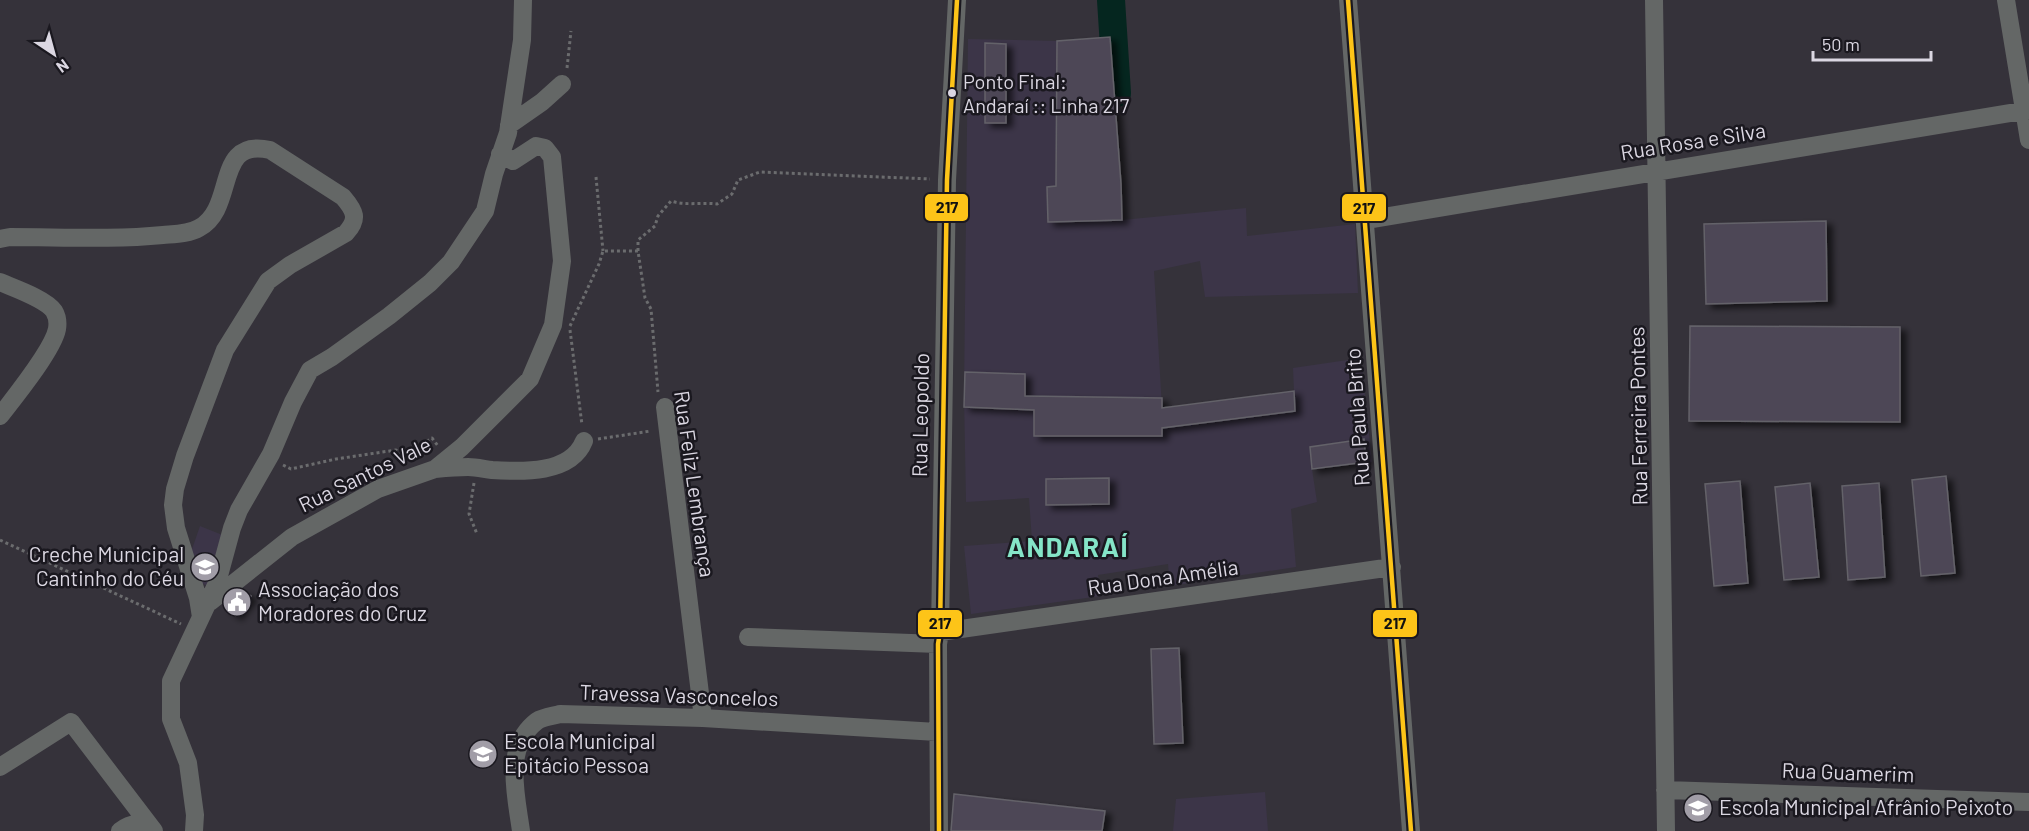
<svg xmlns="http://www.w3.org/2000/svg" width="2029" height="831" font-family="Barlow,sans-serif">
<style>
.built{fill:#3c3548}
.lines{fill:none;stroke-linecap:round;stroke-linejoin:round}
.river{stroke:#05261f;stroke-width:28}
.building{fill:#4d4756;stroke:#646269;stroke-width:1.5;filter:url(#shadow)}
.path{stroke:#6b6c6e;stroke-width:3;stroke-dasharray:3 3;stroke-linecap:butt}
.minor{stroke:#646766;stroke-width:18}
.bus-1-casing{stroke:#1a181f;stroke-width:9}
.bus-1{stroke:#fdc418;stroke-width:4.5}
.bus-dot{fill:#dbd7e2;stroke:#1a181f;stroke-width:2}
.labels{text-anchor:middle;stroke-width:5;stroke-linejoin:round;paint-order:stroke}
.bus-label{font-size:20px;fill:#dbd7e2;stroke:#1a181f;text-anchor:start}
.street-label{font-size:21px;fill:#dbd7e2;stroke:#1a181f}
.poi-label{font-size:21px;fill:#dbd7e2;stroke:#1a181f;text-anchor:start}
.district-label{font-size:27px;font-weight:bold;letter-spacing:1.5px;fill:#85e5c8;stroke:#1a181f}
.line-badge{stroke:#1a181f;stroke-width:2}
.pale-badge-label{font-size:16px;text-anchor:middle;font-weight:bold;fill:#111}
</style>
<defs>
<filter id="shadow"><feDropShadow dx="6" dy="4" stdDeviation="3" flood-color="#0009"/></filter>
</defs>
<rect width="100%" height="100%" fill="#35323a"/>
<path class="built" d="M1110,37l12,183 124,-12 1,28 108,-12 3,69 -153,4 -5,-36 -46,10 8,137 132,-16 -1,-24 68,-10 11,104 -60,7 5,33 -26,7 5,58 -126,19 -2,-22 -70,11 3,21 -130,18 -7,-68 68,-5 -3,-43 -63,4 -2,-107 4,-356 89,2z
M200,526l25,10 -16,51 -9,-5 -9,-30z
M1265,792l3,39h-95l3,-32z"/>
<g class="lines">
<path class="river" d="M1111,0l6,93"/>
</g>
<path class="building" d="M1110,37l11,147 1,36 -74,2 -1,-35 9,-1 1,-145z
M985,43l21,1v79h-21z
M1826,221l1,80 -121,3 -2,-80z
M1690,326l210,1v95l-211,-1z
M965,372l60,2v22l137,2v10l132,-17 1,20 -133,17v8h-128v-26l-70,-3z
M1364,439l2,23 -54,7 -2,-22z
M1946,476l9,97 -34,3 -9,-96z
M1109,478v26l-63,1v-26z
M1740,481l8,102 -34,3 -9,-102z
M1810,483l9,94 -35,3 -9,-93z
M1879,483l6,94 -37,3 -6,-94z
M242,591l9,5 -15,20 -12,-9z
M1179,648l4,95 -29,1 -3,-95z
M954,794l151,17 -3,20h-151z"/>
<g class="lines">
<path class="path" d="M567,68l4,-37
M596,177l7,74
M638,251v-11l17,-14 3,-10 13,-15c15,5 31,1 46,3l15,-10 6,-14 22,-8 170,7
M570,326l29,-62 4,-13h35l7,47 6,11 7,83
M570,330l12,95
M598,439l53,-8
M283,465l8,4 45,-10 60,-9 5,3 9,-2 22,-13 6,8
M474,483l-5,31 8,20
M0,540l181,84"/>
<path class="minor" d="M1348,0l63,831
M1654,0l12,831
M2006,0l23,140
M509,125l33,-23 20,-18
M1366,220l663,-110
M0,239l10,-2c51,0 102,3 153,-2 11,-1 26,-1 36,-7 38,-20 14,-91 71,-78l73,47c12,14 16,22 3,36l-56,32 -22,16 -43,69 -40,106 -10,33 -2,16 3,23 22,70 3,19
M0,282c14,6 46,17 54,29 3,5 4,12 3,18 -4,21 -43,69 -57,87
M665,407l38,311
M435,469c11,-1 22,-2 33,-2 8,0 16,2 24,3 30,2 79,4 92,-29
M210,602l82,-65 86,-48 57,-20 27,-22 68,-68 23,-54 9,-64 -10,-104 -7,-9 -9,-2 -23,15 -13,-7
M940,632l452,-65
M748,637l190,7
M0,767l71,-45 83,109
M1665,790l364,12
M120,831c11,-9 22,-10 32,0
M194,831l1,-16 -7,-52 -17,-44v-38l46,-98 15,-55 7,-18 32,-56 22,-52 17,-32 22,-13 57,-41 41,-33 21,-21 34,-51 9,-37 14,-41 14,-93 1,-40
M521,831c-5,-37 -18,-84 16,-110 6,-4 16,-5 23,-7l143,4 234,14
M939,831l-1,-187 2,-12 7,-452 10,-180"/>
<g class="bus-1-casing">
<path id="bus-1" d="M1348,0l63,831
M939,831l-1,-187 2,-12 7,-452 10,-180"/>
</g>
<use href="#bus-1" class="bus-1"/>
</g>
<defs>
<g id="school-disc" transform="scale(1.5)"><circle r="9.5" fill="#a19da7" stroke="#1a181f"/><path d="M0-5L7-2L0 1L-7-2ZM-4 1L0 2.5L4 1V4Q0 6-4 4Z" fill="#fff"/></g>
<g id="civic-disc" transform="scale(1.5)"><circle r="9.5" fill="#a19da7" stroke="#1a181f"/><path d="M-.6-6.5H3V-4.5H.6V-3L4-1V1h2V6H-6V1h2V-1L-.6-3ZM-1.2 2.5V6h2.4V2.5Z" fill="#fff"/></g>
</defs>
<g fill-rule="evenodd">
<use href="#school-disc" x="205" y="567"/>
<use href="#civic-disc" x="237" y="602"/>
<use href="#school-disc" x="483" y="754"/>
<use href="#school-disc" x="1698" y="808"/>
</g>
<circle class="bus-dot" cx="952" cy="93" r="5"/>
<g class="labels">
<g class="bus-label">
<text x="963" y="89">Ponto Final:<tspan x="963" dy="24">Andaraí :: Linha 217</tspan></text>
</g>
<g class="street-label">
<text transform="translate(1693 142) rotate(-9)" y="7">Rua Rosa e Silva</text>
<text transform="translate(921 415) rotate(-89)" y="7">Rua Leopoldo</text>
<text transform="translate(1639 416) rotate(-91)" y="7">Rua Ferreira Pontes</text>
<text transform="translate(1358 417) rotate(-94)" y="7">Rua Paula Brito</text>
<text transform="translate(365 475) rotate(-26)" y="7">Rua Santos Vale</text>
<text transform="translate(694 484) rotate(82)" y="7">Rua Feliz Lembrança</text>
<text transform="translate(1163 578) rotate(-8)" y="7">Rua Dona Amélia</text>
<text transform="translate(679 696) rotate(2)" y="7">Travessa Vasconcelos</text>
<text transform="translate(1848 773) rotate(2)" y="7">Rua Guamerim</text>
</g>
<g class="poi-label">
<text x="184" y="562" text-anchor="end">Creche Municipal<tspan x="184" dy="24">Cantinho do Céu</tspan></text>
<text x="258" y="597">Associação dos<tspan x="258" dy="24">Moradores do Cruz</tspan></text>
<text x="504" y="749">Escola Municipal<tspan x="504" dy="24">Epitácio Pessoa</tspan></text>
<text x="1719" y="815">Escola Municipal Afrânio Peixoto</text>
</g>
<g class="district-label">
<text x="1068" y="557">ANDARAÍ</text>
</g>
</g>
<g class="line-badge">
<rect x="924" y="193" width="45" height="29" rx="6" fill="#fdc418"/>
<rect x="1341" y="193" width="46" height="29" rx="6" fill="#fdc418"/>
<rect x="1372" y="609" width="46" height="29" rx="6" fill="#fdc418"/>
<rect x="917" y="609" width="46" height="29" rx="6" fill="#fdc418"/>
</g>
<g class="pale-badge-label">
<text x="947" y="213">217</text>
<text x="1364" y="214">217</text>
<text x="1395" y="629">217</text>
<text x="940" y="629">217</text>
</g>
<g transform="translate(54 54) rotate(144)" stroke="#1a181f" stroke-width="4.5" paint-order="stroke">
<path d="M0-4.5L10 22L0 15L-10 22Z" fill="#dbd7e2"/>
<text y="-9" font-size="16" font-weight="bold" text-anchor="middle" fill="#dbd7e2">N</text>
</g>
<path d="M1813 51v9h118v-9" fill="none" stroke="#dbd7e2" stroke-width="3"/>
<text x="1822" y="51" font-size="18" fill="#dbd7e2" stroke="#1a181f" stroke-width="4.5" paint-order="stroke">50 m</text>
</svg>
